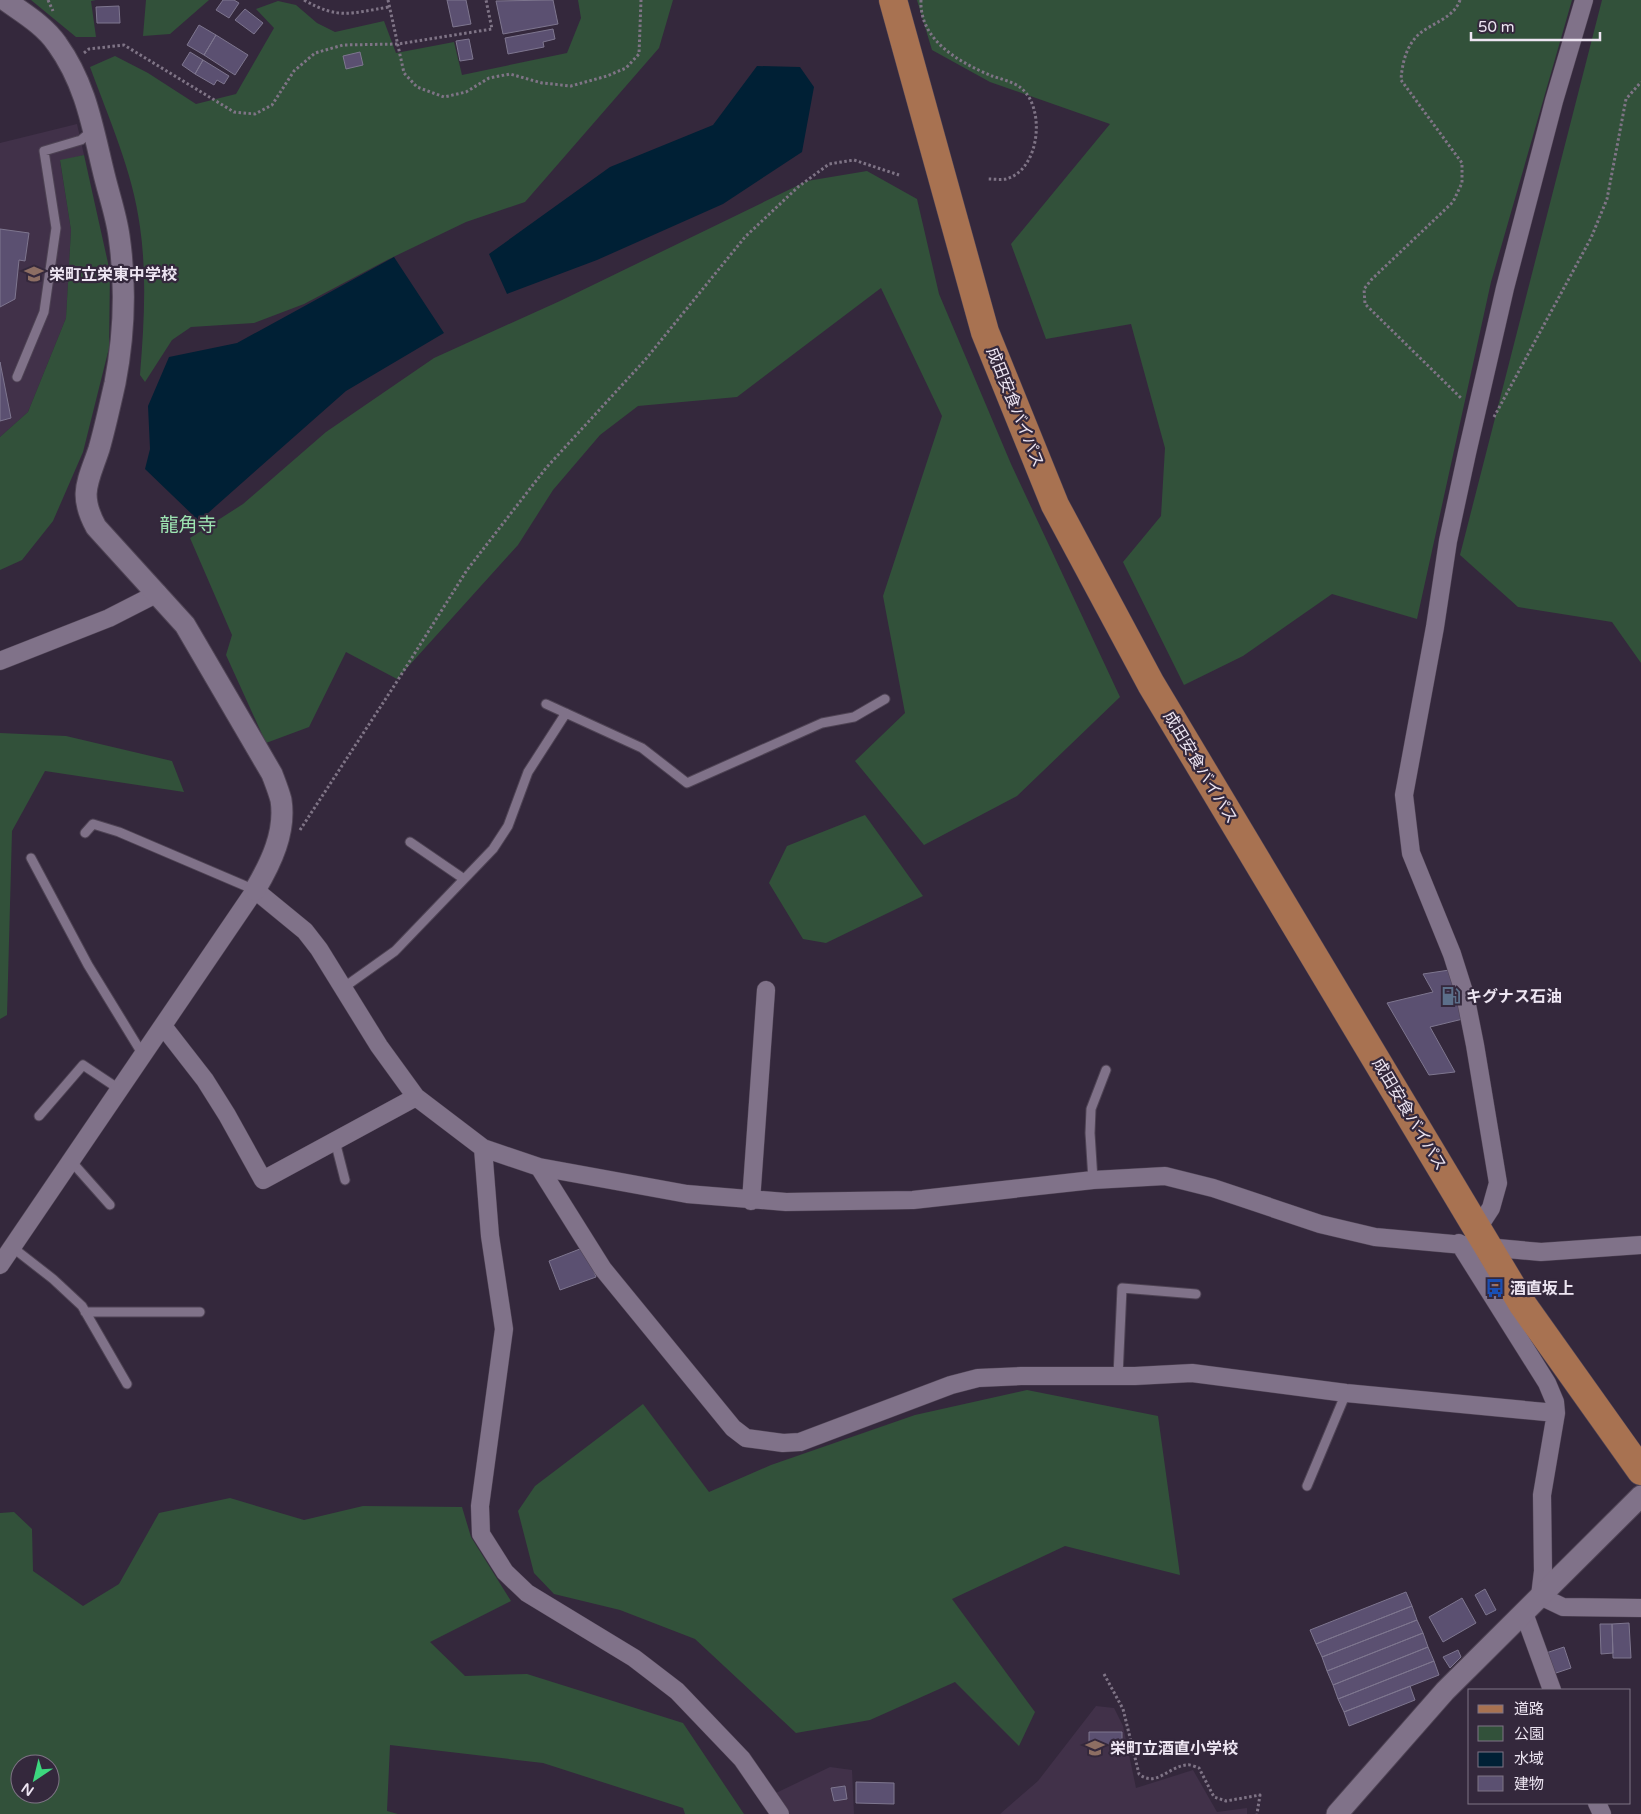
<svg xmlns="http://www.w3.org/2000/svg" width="1641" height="1814" font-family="'Varela Round','Noto Sans JP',sans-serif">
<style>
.built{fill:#413149}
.green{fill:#32513a;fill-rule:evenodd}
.water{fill:#002035}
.building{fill:#5b5071;stroke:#7e768f}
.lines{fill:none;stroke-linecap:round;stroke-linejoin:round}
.service-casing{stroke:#4e4354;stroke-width:11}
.minor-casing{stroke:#4e4354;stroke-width:19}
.tertiary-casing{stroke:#4e4354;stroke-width:23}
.primary-casing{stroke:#4e4354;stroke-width:29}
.path{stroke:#7f7486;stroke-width:3;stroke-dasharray:2.5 2.5;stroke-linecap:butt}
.service{stroke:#807289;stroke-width:9}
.minor{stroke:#807289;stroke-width:18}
.tertiary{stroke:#807289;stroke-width:21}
.primary{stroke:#a87251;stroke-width:28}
.labels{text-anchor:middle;stroke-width:4.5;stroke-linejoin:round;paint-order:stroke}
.poi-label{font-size:16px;font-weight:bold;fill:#ede5f2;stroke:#34283c;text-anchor:start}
.street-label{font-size:16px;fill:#ede5f2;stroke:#34283c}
.quarter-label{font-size:19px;fill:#9de4b2;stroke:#34283c}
</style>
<rect width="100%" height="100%" fill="#34283c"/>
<path class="built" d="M77,124l7,31 -24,6 11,69 -5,88 -38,94 -28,25v-294z
M1096,1706l18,2 9,18 13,62 57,-18 24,42 30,-4v6h-247l38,-33z
M830,1767l22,3 2,44h-64l-14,-21z"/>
<path class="green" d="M31,0h65l-5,1 5,36h-20z
M146,0h63l-39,34 -27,2z
M578,0h95l-14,48 -134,154 -59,20 -79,38 -83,44 -50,19 -63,4 -19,13 -27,42 -5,-7c4,-50 7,-99 0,-148 -7,-55 -31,-108 -50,-160l25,-11 33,17 48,31 40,-10 38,-66 -18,-19 22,-8 18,4 21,18 18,9 49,-11 12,32 58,-11 8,33 105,-22 14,-35z
M917,0h655l-81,282 -74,337 -85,-25 -89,62 -59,29 -61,-123 38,-46 4,-68 -34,-124 -85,15 -35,-95 99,-120 -120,-42 -58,-32z
M1602,0h39v663l-29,-41 -94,-15 -58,-52z
M84,155l26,117 -1,76 -26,104 -30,69 -31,39 -22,10v-133l28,-25 38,-94 5,-88 -11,-70z
M867,171l50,28 22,95 72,170 109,233 -103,99 -93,49 -69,-84 50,-48 -22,-117 59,-180 -61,-128 -144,109 -99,9 -38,29 -47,55 -35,55 -121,134 -51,-27 -37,75 -43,16 -40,-88 6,-20 -42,-97 53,-34 83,-72 108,-74 126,-57 247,-120z
M0,733l66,3 106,25 12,31 -139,-21 -33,60 -5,184 -7,4z
M865,815l58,81 -97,47 -23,-4 -34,-56 18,-37z
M1027,1390l131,26 22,159 -115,-29 -113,53 83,113 -16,34 -64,-64 -85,38 -74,13 -101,-94 -75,-29 -66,-16 -20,-21 -16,-62 17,-25 108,-82 66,88 62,-27 144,-50z
M230,1498l74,22 59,-14 99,1 9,30 40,64 -81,41 35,34 62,-2 156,49 61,91h-59l-2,-6 -140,-45 -153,-18 -3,66 11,3h-398v-301l14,-1 18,17 1,42 50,35 36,-22 40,-71zM20,1764h30v30h-30z"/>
<path class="water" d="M757,66l43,1 14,20 -12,65 -79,52 -126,56 -90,34 -18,-40 121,-87 103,-42z
M394,257l50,76 -98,58 -147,130 -54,-52 5,-20 -2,-43 21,-49 68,-14z"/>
<path class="building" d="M223,0h11l5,3 -10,15 -13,-8z
M447,0h19l5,24 -18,3z
M553,0l5,24 -55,10 -7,-33z
M119,6l1,17h-23l-1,-16z
M245,9l18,14 -9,11 -19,-14z
M199,25l17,10 -12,20 -17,-10z
M553,29l2,10 -12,3 1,5 -36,7 -3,-16z
M216,35l32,20 -13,20 -31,-20z
M469,39l4,20 -13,2 -4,-20z
M190,52l13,8 -8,14 -13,-9z
M360,52l3,13 -17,4 -3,-13z
M203,60l26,16 -5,8 -7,-4 -3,5 -19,-11z
M0,229l29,4 -4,28 -6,-1 -4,39 -15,8z
M0,362l11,56 -11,3z
M1456,969l11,49 -37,9 25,45 -26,3 -42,-72 46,-11 -10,-18z
M585,1247l11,30 -36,13 -11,-29z
M1485,1589l11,21 -10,5 -11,-20z
M1406,1592l6,14 -96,38 -6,-14z
M1462,1598l14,25 -33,19 -14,-25z
M1412,1606l5,14 -95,37 -6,-13z
M1417,1620l6,13 -96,38 -5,-14z
M1629,1623l2,35h-18l-1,-34z
M1600,1624h12l1,29 -12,1z
M1423,1633l5,14 -95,38 -6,-14z
M1428,1647l6,14 -96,38 -5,-14z
M1564,1647l7,21 -18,6 -7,-21z
M1458,1650l3,7 -11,11 -7,-11z
M1434,1661l5,14 -95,37 -6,-13z
M1410,1686l5,14 -66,26 -5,-14z
M1089,1732h33v13l-33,-1z
M856,1782l38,1v21l-38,-1z
M845,1786l2,13 -13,2 -3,-13z"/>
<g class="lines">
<g class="service-casing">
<path id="service" d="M17,377l27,-65 12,-84 -12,-77 37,-11 12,-10
M546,704l96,44 45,35 135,-60 32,-6 31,-18
M85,833l8,-9 26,8 136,58
M410,842l54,37
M31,858l57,107 55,90
M343,988l52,-37 98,-102 15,-23 20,-54 38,-59
M39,1116l44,-51 36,24
M335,1141l10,39
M71,1161l39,44
M1093,1180l-3,-47 1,-24 15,-39
M12,1247l41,32 29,27 45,78
M85,1312h115
M1118,1376l4,-88 74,6
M1307,1486l39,-93"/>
</g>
<g class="minor-casing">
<path id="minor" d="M0,661l109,-43 49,-25
M163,1026l42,54 22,35 36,65 153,-83
M483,1148l7,88 14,93 -24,177 1,28 24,38 22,21 107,65 43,33 65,68 38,55
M539,1167l64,102 130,159 13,10 37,5 17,-1 151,-57 27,-7 43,-2h114l57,-3 154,20 210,20
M751,1201l15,-211
M1478,1228l13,-20 7,-25 -23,-138 -10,-50 -13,-41 -41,-101 -7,-58 31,-168 13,-86 19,-88 38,-165 49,-187 30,-101
M1459,1243l88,140 8,19 1,11 -14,82 1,76 -3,25 23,11 78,1
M0,1265l255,-375 50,41 14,18 60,97 37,51 67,51 56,19 148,27 99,8 127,-2 180,-20 72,-4 48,12 107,36 55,13 166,15 100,-7
M1524,1613l28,77
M1597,1803l5,11"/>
</g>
<g class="tertiary-casing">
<path id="tertiary" d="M5,0c18,13 39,25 52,44 28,39 35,80 46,126 5,22 13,44 16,66 7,48 5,100 -4,147 -5,22 -10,45 -16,66 -11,33 -21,45 -3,78l89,98 87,149c3,8 7,18 9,26 5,32 -10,63 -26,90
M1337,1814l108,-123 196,-195"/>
</g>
<g class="primary-casing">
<path id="primary" d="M893,0l92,332 70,173 96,179 372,621 118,166"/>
</g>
<path class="path" d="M48,0l5,11
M304,0c35,20 47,13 85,7
M388,0l16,73 13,14 27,10 22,-5 23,-14 21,-4 32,9 29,3 36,-10 19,-8 13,-14 2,-54
M921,0c-2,41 40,63 71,76 9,3 22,6 29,12 25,20 19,82 -15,91 -6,1 -13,0 -19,0
M1460,0c-6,18 -28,23 -41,34 -13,12 -17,30 -18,46l61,83v20l-9,19 -81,77 -8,10 1,15 97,95
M84,53l5,-4 35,-4 110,67 21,2 17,-9 22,-34 21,-18 28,-8 55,-1 94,-15 -6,-29
M1494,417l97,-179 16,-39 19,-100 15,-17
M300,830l96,-147 71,-113 79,-102 99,-108 100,-123 53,-50 31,-23 25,-4 45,15
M1104,1674l19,35 16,65c17,14 30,-8 48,-9 3,-1 9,2 12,3l15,29 12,4 34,-6 -3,19"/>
<use href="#service" class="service"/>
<use href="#minor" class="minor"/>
<use href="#tertiary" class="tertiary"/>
<use href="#primary" class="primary"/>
</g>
<defs>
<g id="school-bare" transform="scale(1.5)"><path d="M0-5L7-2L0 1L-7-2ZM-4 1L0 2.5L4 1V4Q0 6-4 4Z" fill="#8d6e63" stroke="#34283c" stroke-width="2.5" paint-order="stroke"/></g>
<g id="fuel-bare" transform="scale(1.5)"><path d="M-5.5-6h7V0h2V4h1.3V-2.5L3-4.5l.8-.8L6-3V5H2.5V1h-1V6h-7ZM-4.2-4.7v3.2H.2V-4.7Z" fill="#5c6f8a" stroke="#34283c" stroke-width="2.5" paint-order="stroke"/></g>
<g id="bus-bare" transform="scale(1.5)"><path d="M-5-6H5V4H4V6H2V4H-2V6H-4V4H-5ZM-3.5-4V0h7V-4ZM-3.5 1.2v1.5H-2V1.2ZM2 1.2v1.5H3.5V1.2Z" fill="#1a4fb4" stroke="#34283c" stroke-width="2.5" paint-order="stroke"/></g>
</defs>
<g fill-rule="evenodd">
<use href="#school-bare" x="34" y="274"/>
<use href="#fuel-bare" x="1451" y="996"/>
<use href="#bus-bare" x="1495" y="1288"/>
<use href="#school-bare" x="1095" y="1748"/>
</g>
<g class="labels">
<g class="poi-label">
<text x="49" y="280">栄町立栄東中学校</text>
<text x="1466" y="1002">キグナス石油</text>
<text x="1510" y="1294">酒直坂上</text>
<text x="1110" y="1754">栄町立酒直小学校</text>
</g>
<g class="street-label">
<text transform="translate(1016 407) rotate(68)" y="6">成田安食バイパス</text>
<text transform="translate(1201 767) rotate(59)" y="6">成田安食バイパス</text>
<text transform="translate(1410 1114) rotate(59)" y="6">成田安食バイパス</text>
</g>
<g class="quarter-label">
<text x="188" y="531">龍角寺</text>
</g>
</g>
<rect x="1468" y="1689" width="162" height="115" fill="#34283c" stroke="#7e7485"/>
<rect x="1478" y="1705" width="25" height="8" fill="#a87251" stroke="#7e7485"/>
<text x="1514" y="1714" font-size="15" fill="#ede5f2">道路</text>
<rect x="1478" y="1726" width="25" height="15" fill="#32513a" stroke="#7e7485"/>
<text x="1514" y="1739" font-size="15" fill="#ede5f2">公園</text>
<rect x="1478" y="1752" width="25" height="15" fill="#002035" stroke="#7e7485"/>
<text x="1514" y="1764" font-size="15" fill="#ede5f2">水域</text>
<rect x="1478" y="1776" width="25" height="15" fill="#5b5071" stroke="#7e7485"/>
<text x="1514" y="1789" font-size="15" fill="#ede5f2">建物</text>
<g transform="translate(35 1779) rotate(215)"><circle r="24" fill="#34283c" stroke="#7e7485"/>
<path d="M0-4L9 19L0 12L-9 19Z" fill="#3cd77e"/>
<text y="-8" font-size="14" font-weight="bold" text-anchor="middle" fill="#ede5f2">N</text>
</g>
<path d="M1471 32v8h129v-8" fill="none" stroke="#ede5f2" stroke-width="2.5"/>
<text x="1478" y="32" font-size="15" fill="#ede5f2" stroke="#34283c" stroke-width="4" paint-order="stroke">50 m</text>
</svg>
